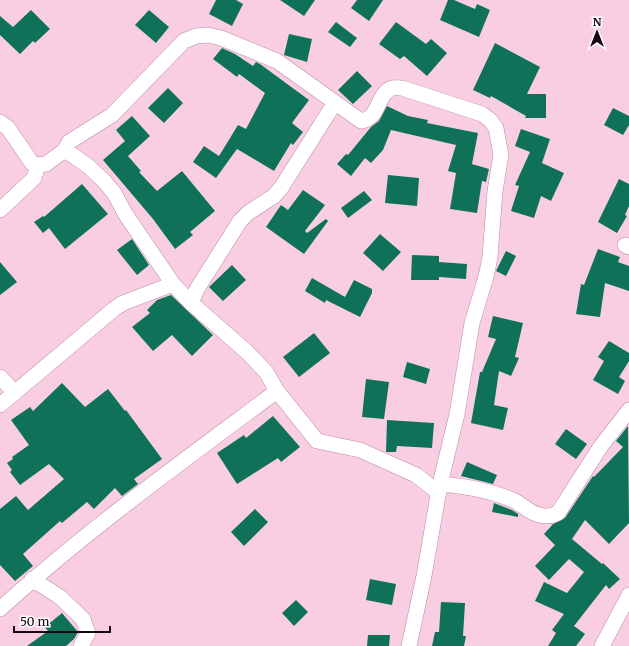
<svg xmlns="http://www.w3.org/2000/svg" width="629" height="646" font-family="Merriweather,serif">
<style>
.building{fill:#0f7258}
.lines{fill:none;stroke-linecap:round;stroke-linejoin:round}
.minor-casing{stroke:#bc8aa1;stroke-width:16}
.minor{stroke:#fff;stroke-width:15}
</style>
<rect width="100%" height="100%" fill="#facee2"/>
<path class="building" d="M216,0h20l7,4 -11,22 -23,-12z
M280,0h35l-11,16z
M357,0h26l-14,21 -18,-13z
M448,0h6l21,9 2,-5 13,6 -11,27 -39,-17z
M31,10l19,19 -15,14 -2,-2 -13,13 -20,-19v-19l13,11z
M149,10l20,17 -13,16 -21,-18z
M336,22l21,16 -7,9 -22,-15z
M396,22l30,22 5,-5 16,14 -20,23 -23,-20 -4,3 -21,-15z
M289,34l23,5 -5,23 -23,-7z
M495,43l45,24 -13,27h19v24h-21l1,-2 -35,-20 -1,2 -17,-8z
M222,48l13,6 18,12 3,-4 4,2 49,36 -17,23 11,9 -10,13 -2,-2 -17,28 -37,-22 -21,29 -23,-16 11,-16 15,10 19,-31 8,4 19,-36 -26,-19 -2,3 -24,-18z
M357,71l15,15 -19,18 -15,-14z
M168,88l15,15 -19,20 -16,-15z
M387,106l21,10 20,4 -1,3 51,10 -6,31 17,5 -3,13 -4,-1 -5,32 -27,-4 6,-36 -8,-2 8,-26 -65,-15 -8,20 -12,13 -6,-5 -14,18 -14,-12 9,-10 2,1 23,-28 8,-6z
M613,108l16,8v9l-6,10 -19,-10z
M132,116l18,20 -22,20 13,15 -2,1 18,19 25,-20 33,40 -25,21 3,3 -18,14 -22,-30 -50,-59 22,-19 -9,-11z
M521,129l29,10 -8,24 22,10 -13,28 -10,-5 -7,22 -23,-7 8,-25 -4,-1 15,-33 -15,-6z
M388,175l31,3 -2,28 -32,-3z
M619,179l10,5v22l-4,9 2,1 -10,17 -19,-11z
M82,184l26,30 -43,35 -16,-21 -6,5 -9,-11 9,-6 1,1z
M303,190l22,15 -20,26 2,2 19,-14 2,2 -24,33 -38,-27 15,-22 7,5z
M364,191l8,9 -24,18 -7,-10z
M380,234l21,18 -18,19 -20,-18z
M132,239l17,26 -12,10 -20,-25z
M598,249l22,8 -2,5 11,4v25l-24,-8 -5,34 -24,-3 5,-30 3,1z
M506,251l10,5 -10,20 -10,-5z
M412,255l27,1v6l28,2 -1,15 -27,-2v3h-28z
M0,262l17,20 -17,13z
M232,265l14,15 -23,21 -14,-14z
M312,278l33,19 9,-17 18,9v4l-12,24 -34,-17 -1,3 -20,-12z
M171,295l42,40 -21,21 -20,-21 -19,16 -21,-24 18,-14 -3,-3 10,-10z
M493,316l30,7 -8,34 4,1 -8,18 -12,-5 -5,34 14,3 -5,22 -32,-7 9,-51h2l14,-33 -8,-2z
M314,333l16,20 -31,24 -16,-20z
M609,341l20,12v8l-10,16 6,4 -7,13 -25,-14 11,-19 -6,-4z
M407,362l23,7 -4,15 -23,-7z
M366,379l23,3 -5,37 -22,-2z
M62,383l23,24 23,-18 17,22 1,-1 36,49 -28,20 4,5 -16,12 -7,-8 -21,21 -7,-7 -25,21 -2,-2 -37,33 10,12 -18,15 -15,-16v-56l16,-13 12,14 36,-31 -15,-15 -29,21 -10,-13 2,-2 -5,-7 6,-4 -1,-2 17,-12 -18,-25 19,-13 3,4z
M273,416l27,31 -19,15 -3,-4 -41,26 -20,-31 27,-18 2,3z
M387,420l47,3 -2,25 -35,-2 -1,6h-10z
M628,426l1,97 -20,21 -24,-24 -13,19 30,25 1,-1 17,16 -11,10 -3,-4 -32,41 11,8 -9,12h-28l8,-13 -4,-3 12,-16 -29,-13 9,-19 23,11 17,-21 -15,-13 -20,21 -14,-14 20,-21 -11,-11 9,-10 12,-6 28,-42 1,1 29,-30 -7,-6z
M566,429l21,15 -11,15 -21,-15z
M467,462l30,13 -4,9 -32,-8z
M494,503l18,7 6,4v3l-26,-5z
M255,509l13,13 -24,24 -13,-14z
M370,579l26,5 -4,21 -26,-5z
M296,600l12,12 -14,14 -12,-13z
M441,602l24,1 -2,33h3l-2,10h-32l3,-14h4z
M62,613l16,19 -4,7 -8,7h-39l21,-15 -3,-4z
M368,635h22l-1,11h-22z"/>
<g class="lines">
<g class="minor-casing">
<path id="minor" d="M0,122l8,6 24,35 6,2 8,-1 19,-14 4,-8 43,-27 72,-74 12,-5 12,-1 13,3 56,23 84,60c19,-2 15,-27 31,-33 2,-1 7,0 10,0l80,26 8,6 6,8 5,27 -6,36 -5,66 -4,20 -14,46 -15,91 -17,70 -16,92 -15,70
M65,150l23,16 16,15 10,12 12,22 47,69 18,19 56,49 19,20 11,19 40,50 43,9 56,25 23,18
M0,210l34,-32 4,-13
M625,245l4,2
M191,303l6,-14 43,-68 8,-8 26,-17 7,-8 53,-84
M0,377l15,16
M0,405l114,-96 9,-6 50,-19
M440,484c25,2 49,6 73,16 9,4 17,14 27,15 6,2 12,1 18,-2l43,-67 28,-36
M32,579l28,18 23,22 5,14 -7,13
M0,609c87,-79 183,-148 277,-218
M602,646l27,-51"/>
</g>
<use href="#minor" class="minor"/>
</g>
<g transform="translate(597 32)" stroke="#fdfdfd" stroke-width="3" paint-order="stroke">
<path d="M0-3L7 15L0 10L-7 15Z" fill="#180710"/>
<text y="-6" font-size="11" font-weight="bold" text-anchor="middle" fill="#180710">N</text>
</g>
<path d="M14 626v6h96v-6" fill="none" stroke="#180710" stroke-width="2"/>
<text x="20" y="626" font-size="12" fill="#180710" stroke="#fdfdfd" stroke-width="3" paint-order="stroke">50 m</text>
</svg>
